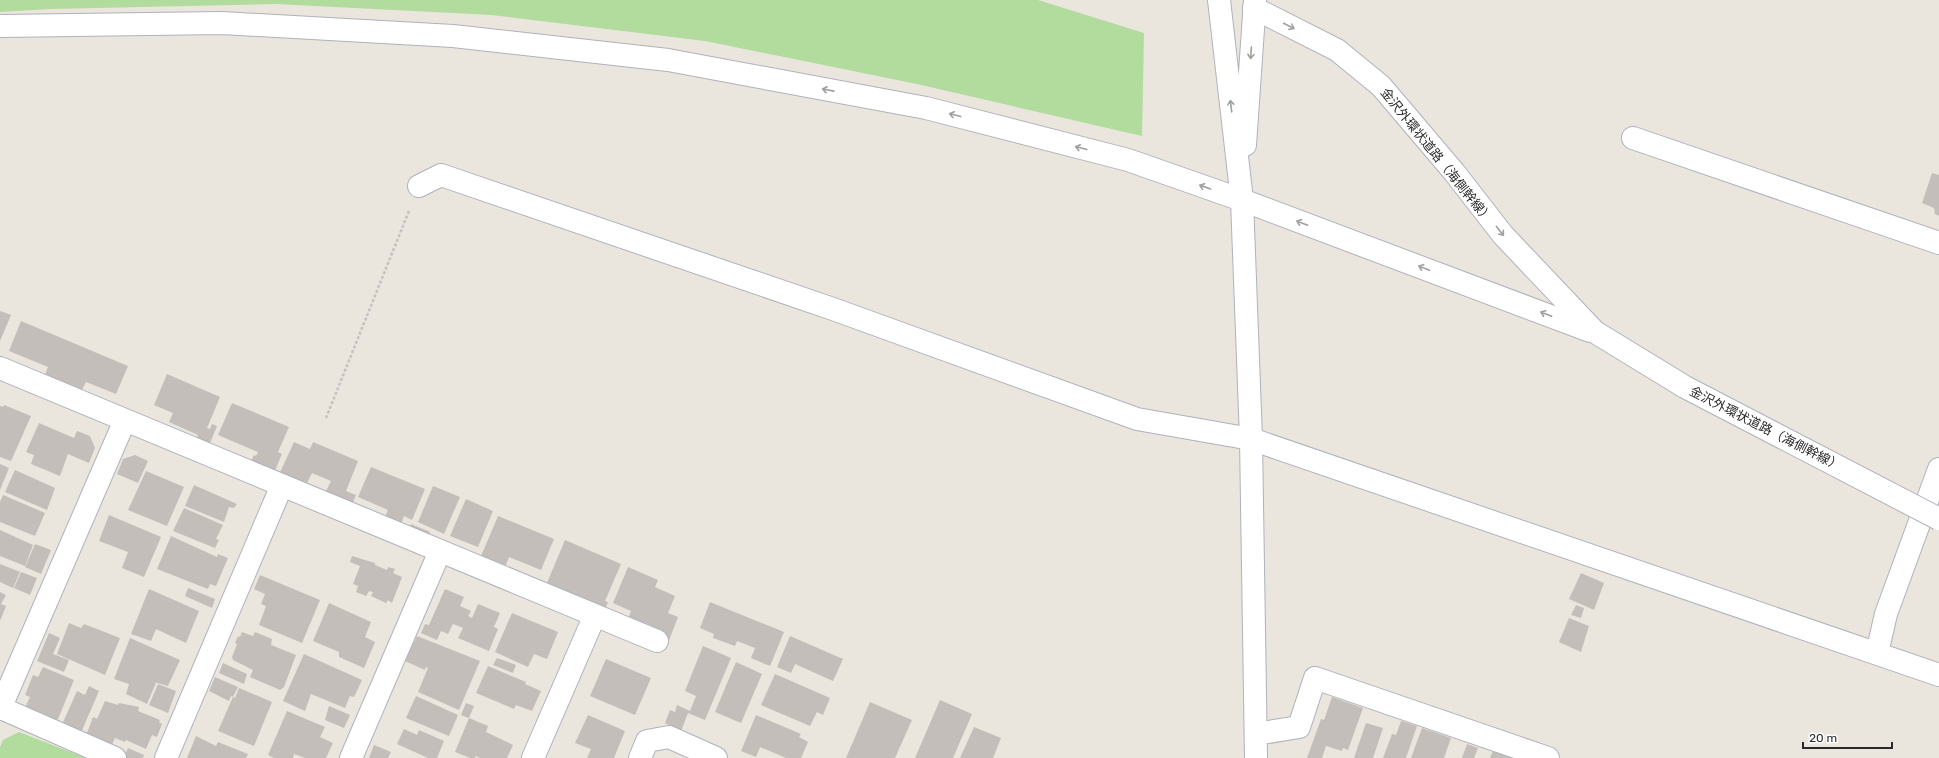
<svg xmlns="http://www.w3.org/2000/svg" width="1939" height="758" font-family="Rubik,'Noto Sans JP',sans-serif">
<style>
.green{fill:#b2db9e}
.building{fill:#c3beb9}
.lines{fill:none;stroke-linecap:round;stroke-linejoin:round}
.minor-casing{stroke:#b0b2bc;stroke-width:24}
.tertiary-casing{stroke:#b0b2bc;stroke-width:24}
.secondary-casing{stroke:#b0b2bc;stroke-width:24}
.path{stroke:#c3c3c3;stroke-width:2.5;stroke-dasharray:3 2;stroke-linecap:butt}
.minor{stroke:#fff;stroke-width:22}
.tertiary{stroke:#fff;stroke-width:22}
.secondary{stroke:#fff;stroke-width:22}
.secondary-bridge-casing{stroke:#b0b2bc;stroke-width:24;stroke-linecap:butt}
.secondary-bridge{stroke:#fff;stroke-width:22}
.oneway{stroke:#9f9f9f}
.labels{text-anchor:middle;stroke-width:4;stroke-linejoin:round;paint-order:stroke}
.street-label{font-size:13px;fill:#292929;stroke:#fff}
</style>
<rect width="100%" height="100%" fill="#eae5dd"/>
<path class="green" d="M0,0h1038l106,33 -2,103 -225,-52 -212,-43 -213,-26 -216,-11 -226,5 -50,3z
M19,732l67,26h-86v-11l3,-7z"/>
<path class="building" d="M1932,173l7,2v41l-4,-2 -1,-6 -12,-5z
M0,311l11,4 -11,26z
M21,321l107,45 -12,28 -30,-12 -4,8 -37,-15 3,-8 -39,-16z
M167,374l53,23 -13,31 3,1 2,-5 5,2 -9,22 -13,-6 3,-7 -29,-13 4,-9 -19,-8z
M232,403l57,24 -11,25 4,2 -12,28 -24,-10 8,-17 2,1 2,-4 -40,-17z
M4,405l27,11 -20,45 -11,-4v-51l3,1z
M39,423l35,15 3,-7 13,5 5,12 -6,15 -21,-9 -8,22 -29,-12 3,-9 -8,-3z
M294,442l16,7 3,-7 45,19 -12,30 10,4 -6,15 -10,-4 3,-8 -17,-7 5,-10 -19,-8 -5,10 -3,-2 -3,8 -24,-10z
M135,455l13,6 -10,22 -21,-9 6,-15z
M0,464l9,4 -9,22z
M371,467l54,22 -13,31 -8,-4 -3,8 -16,-7 3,-7 -30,-13z
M15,470l40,18 -8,22 -42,-18z
M146,471l38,16 -17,39 -39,-16z
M194,485l43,19 -3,4 -5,-1 -5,15 -39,-16z
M433,486l27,11 -16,37 -26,-12z
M3,495l42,18 -10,23 -35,-14v-20z
M466,499l27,12 -15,36 -28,-11z
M184,508l39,17 -7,14 3,1 -4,8 -42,-17z
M109,515l52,22 -17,40 -22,-9 6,-16 -29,-11z
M498,516l56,23 -13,31 -32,-13 -4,10 -24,-11z
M411,524l19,8 -6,15 -19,-8z
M0,530l33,15 -8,21 -25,-10z
M171,536l46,21 1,-3 10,4 -12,28 -6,-2 -2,5 -51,-20z
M565,540l56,24 -16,37 3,1 -5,13 -59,-25z
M35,544l16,6 -10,24 -16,-7z
M352,556l23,7v2l12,5 1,-3 7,2 -2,4 9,4 -10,26 -4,-3 -2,3 -15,-7 2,-4 -4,-1 -3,5 -10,-4 2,-6 -5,-2 7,-18 -10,-4z
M0,564l20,8 -7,16 -13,-6z
M628,567l30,13 -3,7 20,9 -7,17 10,4 -10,26 -11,-5 -29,-19 3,-8 -18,-8z
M21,572l16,6 -7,17 -16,-7z
M1581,573l23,10 -10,27 -25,-11z
M260,575l60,25 -18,43 -43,-18 7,-19 -5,-2 4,-10 -11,-5z
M188,588l27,11 -3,9 -27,-12z
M149,589l50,22 -13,32 -30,-14 -5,12 -20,-7z
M445,589l19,8 -4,9 11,5 -3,5 4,2 6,-14 22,9 -6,14 4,2 -9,22 -31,-13 5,-10 -10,-4 -5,10 -7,-3 -4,9 -16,-7 4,-9 4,1z
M0,592l6,3 -5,9 5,2 -6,15z
M710,602l74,30 -14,34 -19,-8 4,-10 -18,-7 -2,5 -22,-8 1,-4 -14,-6z
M329,603l42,19 -6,15 10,5 -11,26 -25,-11v-5l-26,-11z
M1576,605l8,3 -3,10 -10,-3z
M512,613l46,19 -11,27 -13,-5 -6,13 -33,-15z
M1569,618l20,8 -8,26 -22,-10z
M69,623l12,5 3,-4 36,14 -15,37 -48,-21z
M242,632l11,4 2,-4 17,7 -1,6 25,10 -12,32 -4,3 -30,-13 3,-7 -20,-10 -1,-3 5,-13 -2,-1 3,-7 2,1z
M49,633l11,5 -7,16 16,6 -5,12 -27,-11z
M417,636l63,25 -21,49 -41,-18 10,-24 -2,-1 -1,3 -20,-9z
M790,636l53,23 -10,22 -38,-17 -4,9 -14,-6z
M130,638l50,22 -12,26 -14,-4 2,1 -9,21 -21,-10 3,-10 -15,-5z
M703,646l28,12 -26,62 -17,-7 -7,18 -16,-8 5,-13 5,2 2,-7 13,6 6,-15 -11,-5z
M304,654l58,26 -8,17 -4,-1 -5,12 -34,-14 -6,17 -22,-10z
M497,658l19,7 -3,8 -20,-8z
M606,659l45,19 -16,37 -45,-19z
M736,662l26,12 -21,49 -26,-11z
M223,663l24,11 -3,10 -25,-11z
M488,666l38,16 -1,2 16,7 -9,20 -16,-6 -2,4 -38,-16z
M43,667l31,13 -20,49 -31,-17 7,-15 -5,-2 8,-20 5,2z
M775,674l55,24 -7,17 -6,-3 -7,14 -49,-21z
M215,677l23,10 -5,10 -2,-1 -2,5 -20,-10z
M158,684l18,7 -8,22 -19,-8z
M89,686l10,5 -19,44 -19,-8 16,-36 8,4z
M239,688l33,14 -18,44 -36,-15 15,-34 2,1z
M416,696l42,19 -9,21 -43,-18z
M1332,697l31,11 -15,42 -5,-2 -1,3 -16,-5 -4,12h-15l14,-39 3,1z
M940,700l32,14 -19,44h-38z
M105,701l13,4 1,-2 20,4 -1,4 22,9 -1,2 3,2 -5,13 -5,-2 -6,14 -20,-9 -1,2 -10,-4 -6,13 -25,-10 9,-24 4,2z
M870,702l42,18 -17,38h-49z
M466,703l8,3 -5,12 -8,-3z
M329,706l21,9 -6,13 -19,-8z
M287,711l38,16 -5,10 13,6 -7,15h-21l-11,-4 -1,4h-19l-6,-3z
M588,715l37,16 -11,27h-27l4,-9 -16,-6z
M756,715l45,19 -2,3 9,5 -7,16h-15l-26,-11 -4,10 -15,-6z
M469,718l19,8 -2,6 27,13 -6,13h-27l-4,-2 -1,2h-5l-15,-6z
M1401,721l16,5 -11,32h-23l9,-24 4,1z
M1366,723l17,5 -10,30h-19z
M974,727l27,11 -8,20h-33z
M1422,728l29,10 -7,20h-33z
M404,729l13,6 2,-5 25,11 -7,17h-9l-31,-14z
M196,736l20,10 2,-4 30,12 -2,4h-59z
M1467,744l11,4 -4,10h-12z
M374,745l17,7 -3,6h-19z
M128,748l16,7 -1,3h-19z
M1493,751l18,7h-21z"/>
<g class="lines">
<g class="minor-casing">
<path id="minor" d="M1633,138l306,105
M419,186l22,-11 392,134 304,110 114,20 688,236
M0,368l657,273
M1877,653l9,-39 53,-145
M1,708l114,50
M0,709l125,-289
M1256,734l43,-7 16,-49 233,80
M166,758l116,-273
M351,758l89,-207
M533,758l62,-143
M640,758l7,-17 22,-4 47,21"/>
</g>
<g class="tertiary-casing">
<path id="tertiary" d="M1219,0l23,200 9,239 5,319
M0,26l222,-3 231,13 215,24 258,48 202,52 114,40
M1245,145l10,-145"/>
</g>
<g class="secondary-casing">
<path id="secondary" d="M1254,8l83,42 44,36 73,86 49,63 92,97
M1242,200l348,131"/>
</g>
<path class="path" d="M326,418l83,-207"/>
<use href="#minor" class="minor"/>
<use href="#tertiary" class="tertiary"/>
<use href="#secondary" class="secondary"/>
<g class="secondary-bridge-casing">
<path id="secondary-bridge" d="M1595,332l90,55 254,132"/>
</g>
<use href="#secondary-bridge" class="secondary-bridge"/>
</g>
<defs><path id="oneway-shaft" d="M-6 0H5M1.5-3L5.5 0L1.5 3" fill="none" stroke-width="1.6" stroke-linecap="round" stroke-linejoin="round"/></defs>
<g class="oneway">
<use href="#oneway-shaft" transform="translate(1289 26) rotate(27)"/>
<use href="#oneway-shaft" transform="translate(1251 53) rotate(94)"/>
<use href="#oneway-shaft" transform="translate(828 90) rotate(-169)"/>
<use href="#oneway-shaft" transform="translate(1231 106) rotate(-97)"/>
<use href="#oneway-shaft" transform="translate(955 115) rotate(-166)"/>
<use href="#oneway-shaft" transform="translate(1081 148) rotate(-166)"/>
<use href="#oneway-shaft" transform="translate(1205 187) rotate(-161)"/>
<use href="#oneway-shaft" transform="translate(1302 223) rotate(-159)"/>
<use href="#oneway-shaft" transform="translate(1500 231) rotate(52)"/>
<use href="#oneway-shaft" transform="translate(1424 268) rotate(-159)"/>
<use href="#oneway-shaft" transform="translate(1546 314) rotate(-159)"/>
</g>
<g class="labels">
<g class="street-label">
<text transform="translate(1437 155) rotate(51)" y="5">金沢外環状道路（海側幹線）</text>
<text transform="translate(1766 428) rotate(27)" y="5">金沢外環状道路（海側幹線）</text>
</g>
</g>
<path d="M1803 742v6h89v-6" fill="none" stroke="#292929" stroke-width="2"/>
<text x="1809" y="742" font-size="12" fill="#292929" stroke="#ffffff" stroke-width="3" paint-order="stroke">20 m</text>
</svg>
